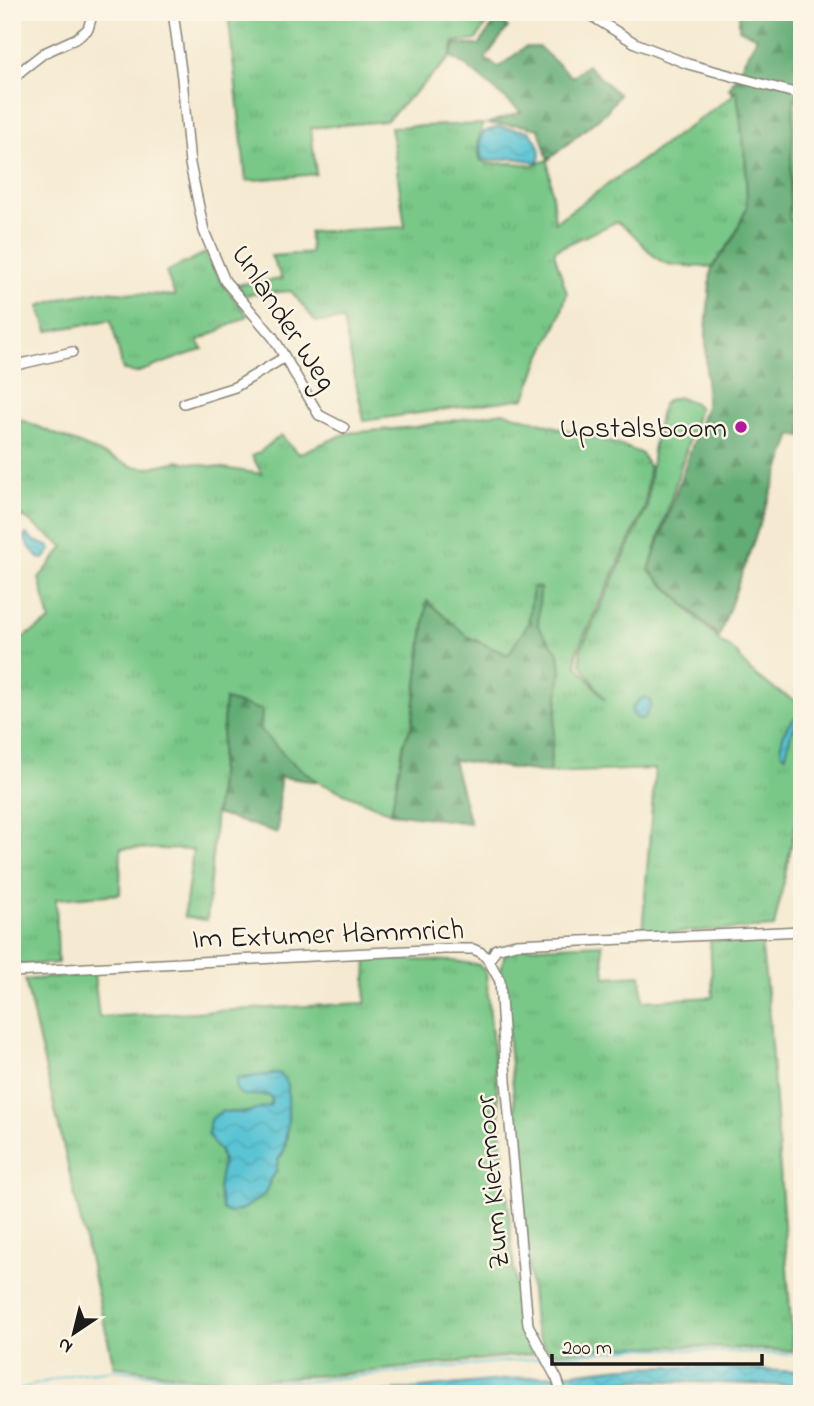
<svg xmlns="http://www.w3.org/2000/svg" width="814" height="1406" font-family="'Indie Flower',sans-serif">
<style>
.grass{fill:url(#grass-tufts);stroke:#4a7252;stroke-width:2;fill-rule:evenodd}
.forest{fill:url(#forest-firs);stroke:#3f6448;stroke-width:2}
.water{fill:url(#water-waves);stroke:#3b7078;stroke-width:2}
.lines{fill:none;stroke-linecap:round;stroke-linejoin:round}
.stream{stroke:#5ac4d4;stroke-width:2}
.minor-casing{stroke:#888376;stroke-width:12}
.minor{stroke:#fff;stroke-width:9}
.poi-dot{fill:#b5179e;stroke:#fcf5e5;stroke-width:2.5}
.labels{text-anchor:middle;stroke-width:5;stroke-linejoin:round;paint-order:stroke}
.street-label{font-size:30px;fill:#1c1c1c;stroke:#fcf5e5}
.poi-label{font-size:30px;fill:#1c1c1c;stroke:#fcf5e5;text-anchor:end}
</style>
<defs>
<pattern id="grass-tufts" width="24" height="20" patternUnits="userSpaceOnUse" patternTransform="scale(1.75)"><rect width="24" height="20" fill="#79c888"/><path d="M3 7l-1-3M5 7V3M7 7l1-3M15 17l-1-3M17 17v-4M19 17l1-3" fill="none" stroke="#68ab75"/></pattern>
<pattern id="forest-firs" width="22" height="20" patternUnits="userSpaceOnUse" patternTransform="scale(1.75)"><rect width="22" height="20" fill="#62ac74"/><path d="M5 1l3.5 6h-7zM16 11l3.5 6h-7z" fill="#508b5e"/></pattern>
<pattern id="water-waves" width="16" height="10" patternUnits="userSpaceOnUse" patternTransform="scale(1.75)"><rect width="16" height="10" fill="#5ac4d4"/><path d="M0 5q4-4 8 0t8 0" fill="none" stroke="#4ea8b5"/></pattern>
</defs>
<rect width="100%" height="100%" fill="#fcf5e5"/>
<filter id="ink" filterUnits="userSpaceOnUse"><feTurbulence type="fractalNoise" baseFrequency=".0143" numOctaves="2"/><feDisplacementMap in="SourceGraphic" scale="14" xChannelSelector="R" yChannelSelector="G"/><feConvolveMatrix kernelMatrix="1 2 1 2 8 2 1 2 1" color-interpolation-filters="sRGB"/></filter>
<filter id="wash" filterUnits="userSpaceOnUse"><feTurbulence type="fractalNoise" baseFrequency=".00686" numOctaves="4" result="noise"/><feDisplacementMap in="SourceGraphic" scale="28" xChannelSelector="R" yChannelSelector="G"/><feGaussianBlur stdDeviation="1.57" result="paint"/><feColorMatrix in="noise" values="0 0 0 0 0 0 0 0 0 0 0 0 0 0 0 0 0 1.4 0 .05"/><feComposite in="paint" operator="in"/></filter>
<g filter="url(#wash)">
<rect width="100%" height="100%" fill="#f5ead1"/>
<path class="grass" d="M228,12h266l-18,28 -22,2 -5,17 -63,62 -75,7 5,46 -70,7z
M732,92h5l9,75 1,40 -13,30 -22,30c-13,-1 -32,0 -44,-3 -19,-5 -32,-34 -52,-42l-61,28v6l12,37 -7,24 -21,44 -14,37 -161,23 -21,-101 -27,2 -25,-31 -47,4 -10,-10 48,-6 -11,-23 40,-3 -2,-21 96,-5 -14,-100 92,-3c-5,12 -6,23 -3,36l8,4 25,-1 19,2 16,-5 7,62 177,-126z
M794,98l8,2v129l-13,-10z
M205,253l17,30 26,33 -50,25 5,8 -67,24 -13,-3 -12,-50 -63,11 -9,-25 28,-9 36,-6 72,5 -9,-24z
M678,397l15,5 6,6 -50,162 74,74c17,7 15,15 27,26 14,13 35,26 52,34v82h-2l2,9 -28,132 -132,7 13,-165 -106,4 12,-102 -2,-17 -22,-28 3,-37 -6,-2 -6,37 -20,31 -40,-18 -41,-36 -15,125 -8,16 -13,71 -73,-31 -31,-24 -26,-28 -36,-30 -18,220 -23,-3 9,-67 -72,-2 -1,46 -64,5 2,64 -46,3v-322l38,-23 -11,-43 25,-31 -42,-31 -10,12v-112l120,50 15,2 31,-7 84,13 -10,-18 9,-5 20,-16 17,19 49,-21 68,-6 88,-15 120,34 19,8 7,13 -4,40 -68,144v14l28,35 -24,-36 -1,-13 67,-143 6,-58 9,-45 6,-5z
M761,940l7,62 25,349 -116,-5 -57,1 -65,6c-11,-3 -17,-19 -21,-29l-28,-315 -5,-39 4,-18 11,-4 86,-4 3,33 36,-2 2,26 70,-4 -3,-56z
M367,959l87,2 25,4 7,7 33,348 6,19 8,15 -187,20 -98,6 -47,-1 -87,-13 -89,-386 69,-6 5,43 266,-14zM288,1085l-1,51 -3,15 -6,9 -2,12 -6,6 -1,8 -5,9 -21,14 -13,4 -10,-62 -6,-6 7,-33c10,1 21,2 31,-1 6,-2 11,-4 18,-5l3,-8 -6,-3h-25z"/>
<path class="forest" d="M739,12h63v88l-8,-1 -5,120 13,10v208l-10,-2 -73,202 -70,-67 57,-164v-75l5,-61 23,-33 13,-30 -1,-40 -9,-75 -8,-3 28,-52 -18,-8z
M498,17l10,10 -23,32 14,8 26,-20h14l33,30 15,-12 32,30 -13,17 -58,48 -9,-31 -20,-4 -33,-1 35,-12 -56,-47 -14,-8 4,-13 24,1z
M533,587l7,1 -2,38 21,28 2,17 -12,102 -96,-13 17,63 -79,-10 13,-71 8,-16 15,-125 41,36 40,18 20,-31z
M225,700l37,10 -1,20 26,28 31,24 -38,-5 -2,56 -62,-19z"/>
<path class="water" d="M498,127l31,4c8,10 14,19 9,31l-25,-4 -24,3 -8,-3 -1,-15 3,-11z
M26,534l9,7 15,6 1,3 -7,9 -5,-1c-6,-6 -12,-13 -15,-21z
M645,697l5,3 1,6 -7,12 -6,1 -6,-6v-5l8,-9z
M798,715l2,1v3l-9,14 -5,22 -4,-1c-3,-16 3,-28 16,-39z
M279,1073l9,12v34l-4,32 -6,9 -2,12 -6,7 -1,7 -5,9 -21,14 -13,4 -7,-3 -5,-22 5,-28 -3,-9 -6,-6 -6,-12 2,-13 11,-9c10,2 21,3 31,0 6,-2 11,-4 18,-5l2,-8 -5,-3h-25l-6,-6 1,-10z
M668,1366l134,6v14l-165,-6 -145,14h-133l203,-20 60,-7z
M123,1387l40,7h-94z"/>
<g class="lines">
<path class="stream" d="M551,1357l86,-9 165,7
M12,1391l62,-17 42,-4 96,13 97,-2 233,-23"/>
</g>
</g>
<g filter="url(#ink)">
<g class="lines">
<g class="minor-casing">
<path id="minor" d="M173,12l9,66 8,86 14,67 21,50 48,56 46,78 25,13
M585,12l50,31 53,21 114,31
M12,80l10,-10 22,-17 33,-15 11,-9 5,-17
M12,366l60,-14
M184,403l51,-16 50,-30
M489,961l7,-12 20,-5 286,-13
M12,972l432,-23h29l9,4 7,8 11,20 6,99 22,245 29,54 5,15"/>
</g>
<use href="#minor" class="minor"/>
</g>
</g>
<circle class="poi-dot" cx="741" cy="427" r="7"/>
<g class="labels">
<g class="street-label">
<text transform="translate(285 317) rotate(57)" y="10">Unlander Weg</text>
<text transform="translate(328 933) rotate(-2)" y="10">Im Extumer Hammrich</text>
<text transform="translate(491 1182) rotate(-95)" y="10">Zum Kiefmoor</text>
</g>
<g class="poi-label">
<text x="727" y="437">Upstalsboom</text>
</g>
</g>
<rect width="814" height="1406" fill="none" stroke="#fcf5e5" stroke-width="42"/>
<g transform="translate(74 1333) rotate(215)" stroke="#fcf5e5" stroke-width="5" paint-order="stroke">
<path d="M0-5L12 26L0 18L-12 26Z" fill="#1c1c1c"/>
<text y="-10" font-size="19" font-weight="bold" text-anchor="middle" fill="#1c1c1c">N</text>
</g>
<path d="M552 1354v10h210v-10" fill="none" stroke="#1c1c1c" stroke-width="3.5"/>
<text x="562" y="1354" font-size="21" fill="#1c1c1c" stroke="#fcf5e5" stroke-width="5" paint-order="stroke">200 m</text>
</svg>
